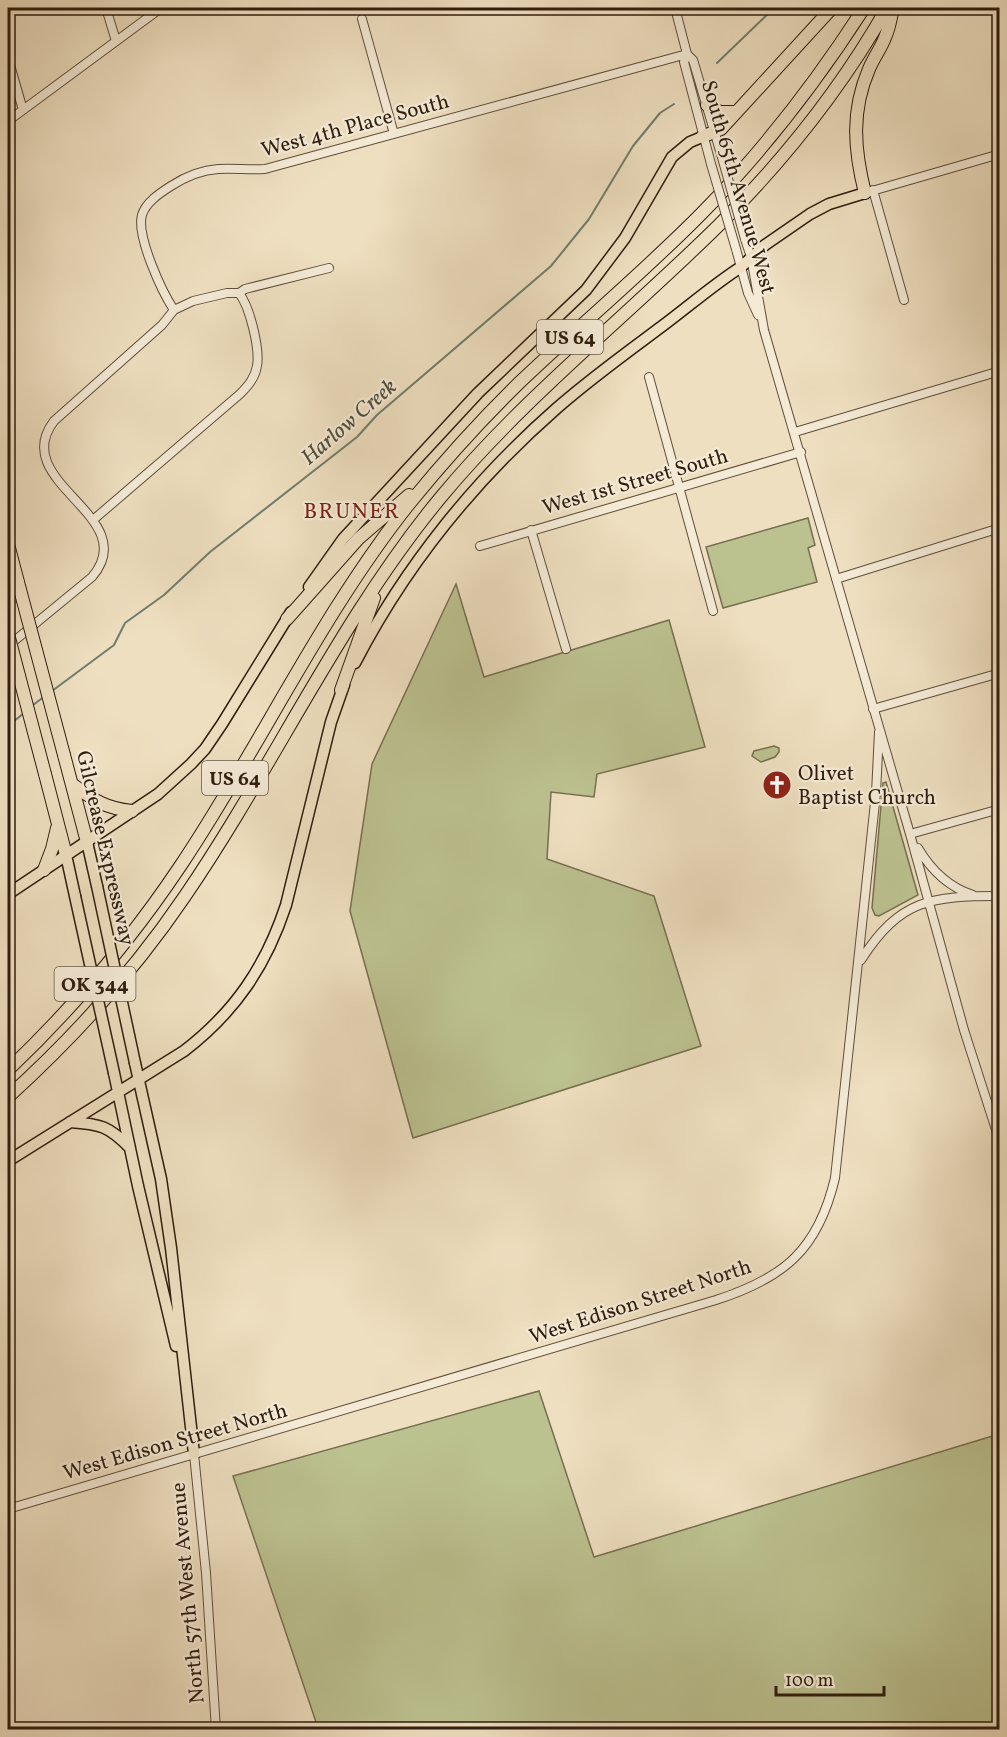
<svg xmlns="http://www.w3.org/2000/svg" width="1007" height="1737" font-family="Vollkorn,serif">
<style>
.green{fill:#bcc190;stroke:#766f4f;stroke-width:1.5}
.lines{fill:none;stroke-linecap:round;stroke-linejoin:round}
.stream{stroke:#707d6d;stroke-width:2}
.minor-casing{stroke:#5f4e3a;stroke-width:10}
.major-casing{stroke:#2f1d0e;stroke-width:13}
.highway-casing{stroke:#2f1d0e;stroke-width:14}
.minor{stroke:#f4ead6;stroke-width:8}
.major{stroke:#eedfc0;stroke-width:10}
.highway{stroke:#eedfc0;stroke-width:12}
.minor-bridge-casing{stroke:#5f4e3a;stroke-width:10;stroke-linecap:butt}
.major-bridge-casing{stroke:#2f1d0e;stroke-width:13;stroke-linecap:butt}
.highway-bridge-casing{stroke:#2f1d0e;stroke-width:14;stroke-linecap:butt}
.minor-bridge{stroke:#f4ead6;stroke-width:8}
.major-bridge{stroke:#eedfc0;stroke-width:10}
.highway-bridge{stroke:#eedfc0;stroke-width:12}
.labels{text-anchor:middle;stroke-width:4.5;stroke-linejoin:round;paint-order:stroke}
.shield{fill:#f4ead6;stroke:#6a5a4a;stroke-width:1.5}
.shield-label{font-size:20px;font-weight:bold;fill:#2f1d0e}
.street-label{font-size:21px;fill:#2f1d0e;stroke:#f4ead6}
.poi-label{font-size:21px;fill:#2f1d0e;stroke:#f4ead6;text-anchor:start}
.water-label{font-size:22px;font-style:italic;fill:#4f4d3d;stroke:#f4ead6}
.neighbourhood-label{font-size:22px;letter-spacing:1.5px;fill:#7a1f14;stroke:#f4ead6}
</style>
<rect width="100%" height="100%" fill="#eedfc0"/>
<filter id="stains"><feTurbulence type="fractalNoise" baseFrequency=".00333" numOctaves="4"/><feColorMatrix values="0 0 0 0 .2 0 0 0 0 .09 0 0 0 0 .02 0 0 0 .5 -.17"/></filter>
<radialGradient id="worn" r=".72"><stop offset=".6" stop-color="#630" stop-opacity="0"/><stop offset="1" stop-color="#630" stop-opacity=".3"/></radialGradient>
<path class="green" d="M808,518l7,27 -7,3 9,34 -94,26 -17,-61z
M456,584l28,93 185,-57 36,127 -108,27 -3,23 -43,-5 -4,67 107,37 47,150 -288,92 -63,-227 22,-147z
M774,746l5,2v4l-4,5 -14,5 -9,-6 2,-5z
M886,782l32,113 -39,21 -4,-1 -3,-7 11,-125z
M539,1391l55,166 405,-123v295h-683l1,-4 -84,-249z"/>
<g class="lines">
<path class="stream" d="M717,63l57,-55
M52,691l62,-46 11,-22 39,-28 46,-43 147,-115 20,-22 174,-149 38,-47 44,-73 27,-33 14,-9
M33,705l12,-9
M8,726l16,-13"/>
<g class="minor-casing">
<path id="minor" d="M106,8l10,33
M675,8l12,46 6,6 28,94
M362,19l32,115
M687,54l-3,8 27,102
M8,58l15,52
M8,121l153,-113
M873,190l31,110
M865,193l135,-39
M745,239l6,18 13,73 146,504 54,196 36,112
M736,249l12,44 10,22
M174,310c-12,-18 -38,-74 -32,-95 4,-13 18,-22 29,-29 14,-9 31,-16 47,-17 16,-1 31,1 47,0l422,-115
M649,377l64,234
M795,432l205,-61
M93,520l147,-126c8,-8 15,-16 17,-28 3,-17 -7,-59 -18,-73
M531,530l35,119
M480,546l321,-94
M836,579l164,-51
M8,646l84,-69c52,-61 -85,-94 -38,-156l108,-96 12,-15 19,-9 34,-8h12l6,-4 84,-21
M873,709l127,-36
M910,834l90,-25
M918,848c13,22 30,39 55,47
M861,960c39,-61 70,-64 139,-64
M194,1454l12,119 10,157
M8,1509l708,-209c68,-22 102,-50 119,-122l41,-385 3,-61"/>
</g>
<g class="major-casing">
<path id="major" d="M309,587l34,-48 135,-146 108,-103 39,-52 47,-81 18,-15 12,-5
M355,663c50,-97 121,-184 202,-255 33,-29 69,-55 104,-81 27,-20 52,-42 80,-60l24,-22 45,-31 19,-10 36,-11
M87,842l10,44
M66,855l9,41
M8,894l150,-100 33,-30 14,-15 17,-25 69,-112
M135,1063l26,116 10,69 23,206
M114,1073l24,113 38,160
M70,1122c30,2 39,4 60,26
M8,1161l176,-110c51,-39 82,-85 102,-146l45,-183 13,-37"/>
</g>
<g class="highway-casing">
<path id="highway" d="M707,105l13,7h16
M702,137l19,-8 111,-121
M865,193c-11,-44 -14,-82 4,-124 5,-12 13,-22 17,-34 4,-9 5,-19 7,-27
M8,544l10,38
M287,619l71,-80 51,-44
M341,690l33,-92
M64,755l23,87
M45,774l21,81
M72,784c22,16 32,24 60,27
M44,870l8,-21 5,-21
M8,1070c65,-62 123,-130 173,-205 79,-118 139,-249 228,-361 35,-43 72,-84 111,-122 60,-57 124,-110 182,-169 61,-62 115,-132 162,-205
M8,1097c66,-60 127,-127 177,-201 89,-130 155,-277 256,-399 83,-100 186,-181 278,-272 64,-64 123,-138 168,-217"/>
</g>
<use href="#minor" class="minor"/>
<use href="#major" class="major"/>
<use href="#highway" class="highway"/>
<g class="minor-bridge-casing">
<path id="minor-bridge" d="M721,154l24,85
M711,164l25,85"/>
</g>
<g class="major-bridge-casing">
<path id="major-bridge" d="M97,886l38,177
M75,896l39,177"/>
</g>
<g class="highway-bridge-casing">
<path id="highway-bridge" d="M18,582l46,173
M8,634l37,140"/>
</g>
<use href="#minor-bridge" class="minor-bridge"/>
<use href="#major-bridge" class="major-bridge"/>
<use href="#highway-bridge" class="highway-bridge"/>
</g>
<defs>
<g id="church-disc" transform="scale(1.5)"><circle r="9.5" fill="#8f2418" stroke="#f4ead6"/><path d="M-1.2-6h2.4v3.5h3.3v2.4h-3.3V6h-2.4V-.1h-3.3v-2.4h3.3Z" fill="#fff"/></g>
</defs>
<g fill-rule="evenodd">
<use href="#church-disc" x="777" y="785"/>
</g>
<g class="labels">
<g class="shield">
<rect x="537" y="320" width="66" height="34" rx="4.5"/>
<rect x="202" y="761" width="66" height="34" rx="4.5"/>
<rect x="54.5" y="967" width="81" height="34" rx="4.5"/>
</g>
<g class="shield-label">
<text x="570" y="344">US 64</text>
<text x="235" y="785">US 64</text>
<text x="95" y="991">OK 344</text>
</g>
<g class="street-label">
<text transform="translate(355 125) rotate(-15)" y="7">West 4th Place South</text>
<text transform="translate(739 187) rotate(74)" y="7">South 65th Avenue West</text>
<text transform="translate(635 481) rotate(-16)" y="7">West 1st Street South</text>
<text transform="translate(106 848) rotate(77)" y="7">Gilcrease Expressway</text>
<text transform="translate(640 1301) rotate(-18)" y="7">West Edison Street North</text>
<text transform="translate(175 1441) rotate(-16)" y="7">West Edison Street North</text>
<text transform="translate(187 1593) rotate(-95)" y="7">North 57th West Avenue</text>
</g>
<g class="poi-label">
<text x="798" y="780">Olivet<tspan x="798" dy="24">Baptist Church</tspan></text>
</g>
<g class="water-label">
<text transform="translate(348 421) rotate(-41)" y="8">Harlow Creek</text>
</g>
<g class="neighbourhood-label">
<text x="352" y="518">BRUNER</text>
</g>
</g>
<rect width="1007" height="1737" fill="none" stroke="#eedfc0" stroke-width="30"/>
<rect x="9" y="9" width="989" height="1719" fill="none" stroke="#2f1d0e" stroke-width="3"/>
<rect x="15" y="15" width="977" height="1707" fill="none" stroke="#2f1d0e" stroke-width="1.5"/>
<path d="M776 1686v9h108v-9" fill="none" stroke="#2f1d0e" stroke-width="3"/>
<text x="785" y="1686" font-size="18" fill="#2f1d0e" stroke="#f4ead6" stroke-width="4.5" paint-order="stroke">100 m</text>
<rect width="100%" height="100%" filter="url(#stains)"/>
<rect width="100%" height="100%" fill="url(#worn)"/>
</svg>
